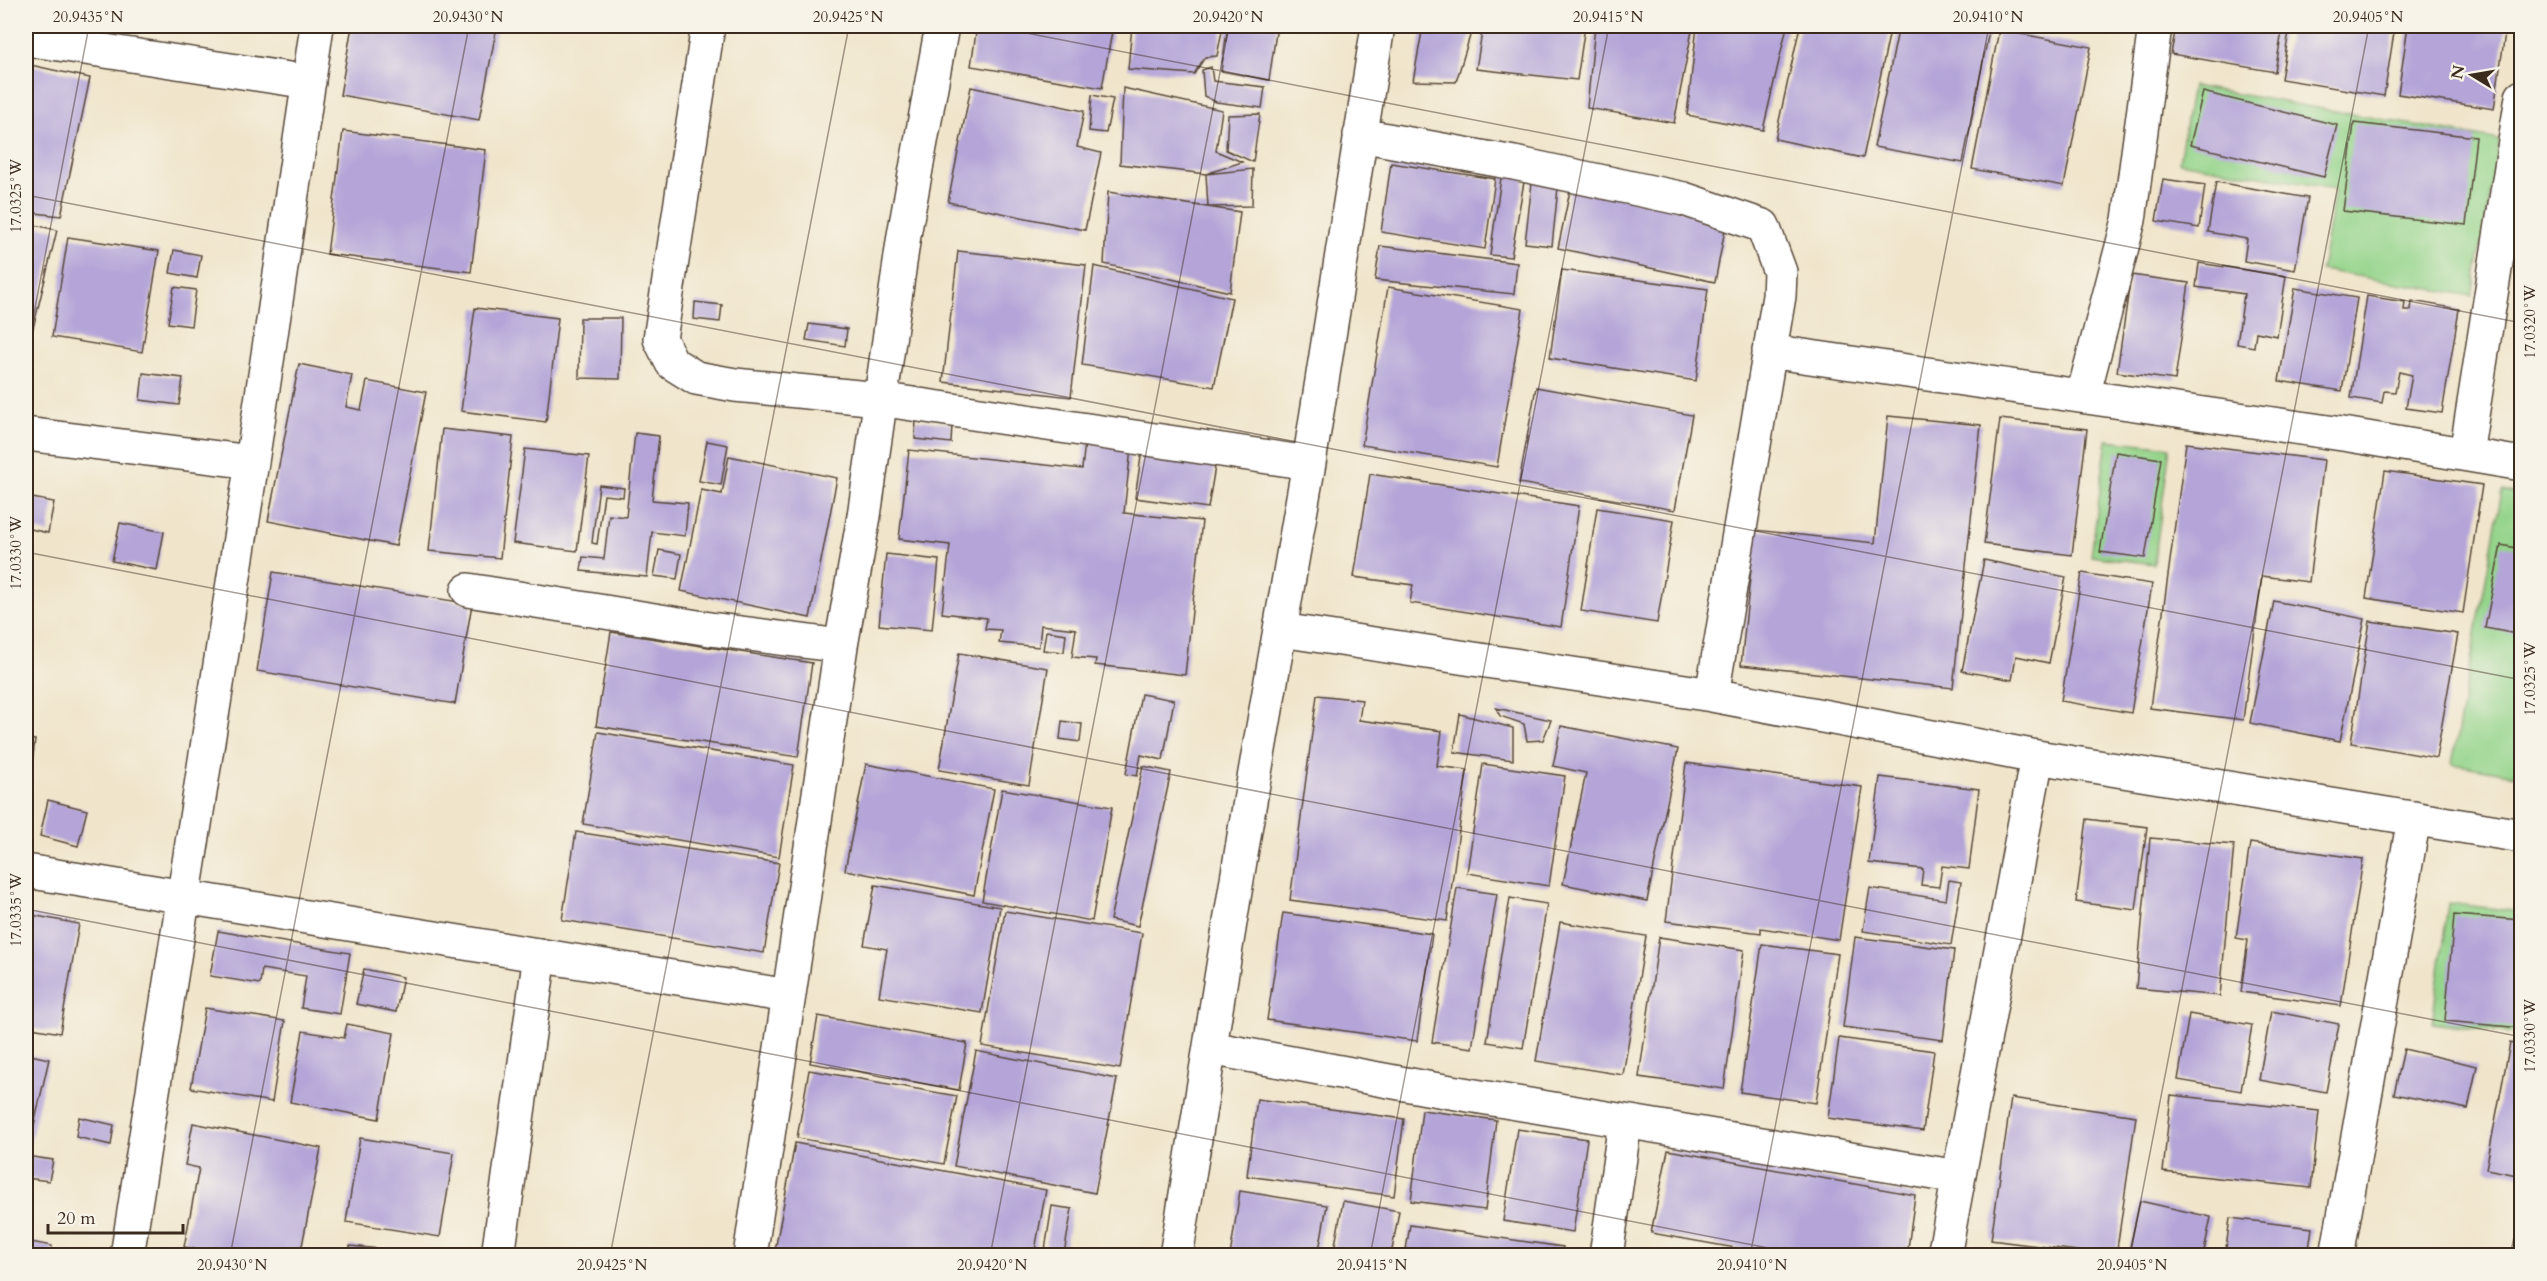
<svg xmlns="http://www.w3.org/2000/svg" width="2547" height="1281" font-family="Cardo,serif">
<style>
.green{fill:#94d48b;stroke:#687f54;stroke-width:1.5}
.building{fill:#b4a4d8}
.lines{fill:none;stroke-linecap:round;stroke-linejoin:round}
.street-casing{stroke:#564638;stroke-width:36}
.street{stroke:#fff;stroke-width:33}
.ticks{fill:none;stroke:#3b2a1e;stroke-width:1.5;stroke-opacity:0.45}
.neatline{fill:none;stroke:#3b2a1e;stroke-width:2}
.ticks-label{font-size:15px;text-anchor:middle;fill:#3b2a1e}
</style>
<rect width="100%" height="100%" fill="#f7f3e8"/>
<filter id="ink" filterUnits="userSpaceOnUse"><feTurbulence type="fractalNoise" baseFrequency=".0167" numOctaves="2"/><feDisplacementMap in="SourceGraphic" scale="12" xChannelSelector="R" yChannelSelector="G"/><feConvolveMatrix kernelMatrix="1 2 1 2 8 2 1 2 1" color-interpolation-filters="sRGB"/></filter>
<filter id="wash" filterUnits="userSpaceOnUse"><feTurbulence type="fractalNoise" baseFrequency=".008" numOctaves="4" result="noise"/><feDisplacementMap in="SourceGraphic" scale="24" xChannelSelector="R" yChannelSelector="G"/><feGaussianBlur stdDeviation="1.35" result="paint"/><feColorMatrix in="noise" values="0 0 0 0 0 0 0 0 0 0 0 0 0 0 0 0 0 1.4 0 .05"/><feComposite in="paint" operator="in"/></filter>
<g filter="url(#wash)">
<rect width="100%" height="100%" fill="#f0e5cb"/>
<path class="green" d="M2192,86l308,54 -28,156 -151,-26 14,-81 -156,-27z
M2107,440l63,7 -16,117 -63,-8z
M2502,491l19,3v282l-69,-12z
M2448,903l73,9v122l-89,-11z"/>
<g id="blocks">
<path class="building" d="M352,26h145l-18,94 -139,-25z
M977,26h136l-11,62 -131,-22z
M1132,26h91l-6,30 -12,1 -11,17 -66,-5z
M1228,26h49l-8,54 -48,-9z
M1423,26h50l-17,56 -43,-1z
M1483,26h102l-8,54 -101,-11z
M1595,26h98l-19,97 -87,-15z
M1697,26h90l-24,104 -76,-15z
M1800,26h91l-28,132 -88,-19z
M1899,26h91l-27,137 -89,-16z
M2071,26h34l-1,6z
M2176,26h107l-8,46 -104,-18z
M2290,26h105l-11,70 -103,-17z
M2408,26h98l-12,83 -96,-15z
M1999,30l92,17 -27,139 -92,-17z
M26,64l64,14 -29,138 -35,-4z
M1211,67l2,14 52,6 -3,21 -46,-6 -12,-6 -2,-26z
M971,87l113,24 -7,36 24,6 -16,77 -137,-28z
M1123,88l99,22 -6,41 26,11 -36,12 -86,-10z
M2203,92l134,33 -13,52 -134,-32z
M1092,95l21,4 -7,34 -17,-2z
M1260,114l-7,48 -27,-12 2,-35z
M2354,123l122,14 -10,88 -123,-14z
M343,131l143,19 -15,122 -144,-18z
M1391,163l104,16 -10,70 -104,-17z
M1253,169l-1,37 -44,1 -2,-33z
M1502,171l23,5 -14,81 -21,-2z
M1533,174l26,4 -7,68 -27,-3z
M2163,179l42,6 -6,43 -43,-7z
M2216,182l92,16 -13,72 -51,-9 3,-22 -39,-7z
M1571,186l156,33 -12,63 -157,-34z
M1108,192l132,20 -10,80 -126,-28z
M26,223l31,7 -31,127z
M68,237l91,14 -17,101 -90,-15z
M1380,246l137,17 -3,31 -139,-14z
M174,250l27,5 -4,23 -27,-5z
M958,251l128,14 -15,132 -128,-15z
M2199,263l87,13 -9,60 -21,-4 -2,15 -17,-3 7,-50 -48,-7z
M1094,266l138,32 -18,89 -132,-22z
M1562,270l146,19 -12,92 -146,-23z
M2131,275l58,8 -14,97 -58,-8z
M174,287l22,3 -5,36 -23,-3z
M1388,287l135,22 -26,158 -135,-22z
M2295,288l62,10 -15,93 -63,-10z
M2367,296l38,6 -1,8h7l1,-9 47,8 -17,104 -36,-5 6,-33 -13,-3 -4,20 -11,-1 -2,12 -31,-5z
M695,302l27,3 -2,17 -26,-3z
M475,308l83,10 -12,104 -85,-11z
M580,318h41l-1,61 -41,-1z
M809,324l38,5 -2,17 -39,-6z
M299,364l53,11 -6,32 15,3 6,-29 59,11 -30,154 -128,-25z
M143,373l40,5 -4,27 -39,-5z
M1536,387l156,28 -17,95 -156,-27z
M1888,416l93,9 -28,263 -212,-23 14,-135 120,13z
M2000,419l87,10 -15,126 -88,-11z
M916,420l36,4 -1,19 -36,-4z
M442,429l71,8 -13,121 -71,-7z
M635,433l24,3 -7,64 36,3 -3,33 -33,-4 -5,45 -66,-6 2,-14 21,2 5,-44 17,2z
M707,441l21,4 -7,40 -22,-4z
M1085,442l46,6 -7,65 78,8 -17,154 -90,-10 1,-6 -24,-2 4,-28 -35,-4 -2,22 -40,-4 2,-13 -16,-1 2,-11 -45,-5 8,-68 -51,-6 10,-89 173,19z
M2186,443l138,17 -15,122 -47,-6 -19,144 -93,-12z
M525,449l64,7 -12,95 -64,-8z
M1142,450l74,11 -8,47 -73,-10z
M2116,452l45,7 -16,99 -45,-6z
M729,456l108,22 -27,140 -129,-27 20,-101 21,4z
M2385,471l97,14 -19,128 -97,-15z
M1370,474l209,32 -18,121 -151,-24 3,-18 -59,-8z
M599,485l25,3 -1,9 -19,-2 -7,49 -5,-1z
M27,497l27,5 -6,31 -22,-5z
M1597,508l77,12 -17,103 -76,-12z
M120,523l44,9 -7,38 -45,-9z
M2501,545l21,4v86l-37,-7z
M659,550l22,4 -4,25 -23,-3z
M886,554l53,6 -7,70 -53,-5z
M1984,560l82,17 -17,86 -33,-7 -4,24 -50,-9z
M273,572l199,32 -17,100 -198,-33z
M2082,573l70,11 -21,129 -70,-12z
M2274,601l91,18 -25,122 -90,-18z
M2370,621l88,13 -22,124 -85,-15z
M1046,631l20,3 -2,18 -21,-2z
M611,632l201,31 -14,94 -202,-31z
M959,653l89,15 -19,117 -90,-15z
M1141,694l33,6 -11,60 -22,-5 -4,21 -11,-2z
M1317,695l45,5 -3,20 83,11 -5,35 30,4 -20,151 -157,-21z
M1496,708l55,12 -8,20 -16,1 -3,-17 -24,-8z
M1460,714l53,14v32l-59,-8z
M1062,721l20,3 -2,18 -20,-3z
M1561,726l117,23 -31,152 -84,-17 23,-111 -33,-7z
M598,732l196,33 -15,92 -196,-33z
M26,739l9,1 -8,62h-1z
M1686,763l176,24 -23,153 -78,-12v5l-95,-12z
M866,764l128,25 -20,106 -129,-25z
M1483,764l82,12 -16,110 -82,-13z
M1143,766l28,6 -33,154 -28,-6z
M1880,777l99,12 -10,80 -27,-3 -3,21 -18,-2 2,-16 -54,-6z
M1002,789l110,18 -20,114 -110,-20z
M48,800l39,10 -9,36 -38,-10z
M2087,819l60,8 -11,83 -60,-8z
M576,832l203,31 -15,90 -202,-33z
M2150,838l84,7 -14,151 -84,-8z
M2250,843l113,16 -22,147 -100,-14 7,-52 -12,-2z
M1949,880l12,2 -10,63 -88,-14 7,-43 76,12z
M875,885l125,22 -18,106 -103,-17 8,-47 -23,-4z
M1457,888l40,6 -25,154 -40,-6z
M1510,898l37,6 -24,144 -36,-6z
M1005,911l137,22 -22,136 -138,-23z
M1283,913l149,21 -15,107 -150,-21z
M26,914l53,10 -19,109 -34,-6z
M2454,915l68,5v108l-77,-7z
M1560,922l86,14 -23,139 -87,-14z
M218,931l132,22 -10,61 -39,-6 5,-32 -44,-7 -2,15 -50,-8z
M1659,937l85,13 -20,139 -85,-12z
M1855,937l99,13 -11,90 -100,-13z
M1762,944l76,10 -22,149 -76,-11z
M364,969l39,8 -7,35 -40,-8z
M205,1008l80,13 -13,81 -81,-14z
M2271,1011l68,13 -13,68 -67,-12z
M2189,1014l63,11 -11,66 -63,-11z
M818,1016l149,27 -8,47 -149,-27z
M347,1024l47,9 -15,86 -89,-17 13,-71 41,7z
M1839,1038l95,13 -11,80 -95,-13z
M2510,1043l12,3v130l-36,-7z
M2404,1049l73,17 -9,43 -74,-15z
M976,1051l141,28 -22,114 -141,-27z
M26,1054l23,5 -20,88 -3,-1z
M809,1070l148,26 -13,68 -147,-26z
M2171,1095l148,16 -8,77 -148,-16z
M2011,1098l125,18 -20,140 -125,-16z
M1257,1099l147,20 -10,77 -147,-20z
M1422,1110l74,10 -11,90 -74,-9z
M79,1117l35,8 -3,20 -35,-8z
M193,1123l128,25 -21,108h-69l-47,-9 15,-79 -14,-3z
M1517,1129l70,10 -14,93 -70,-11z
M360,1138l94,15 -14,84 -94,-15z
M795,1143l251,47 -12,66h-260z
M1668,1150l247,45 -8,61h-127l-129,-23z
M26,1156l27,4 -4,21 -23,-3z
M1240,1191l87,14 -9,51h-88z
M1343,1201l56,10 -8,45h-58z
M2140,1201l71,16 -8,39h-75z
M26,1204l4,1 -3,20h-1z
M1052,1206l20,3 -8,44 5,3h-25z
M2230,1218l82,10 -4,28h-83z
M1410,1225l153,22 -1,9h-157z
M26,1241l26,5 -2,10h-24z
M350,1246l79,8v2h-80z"/>
</g>
</g>
<g filter="url(#ink)">
<use href="#blocks" fill-opacity="0" stroke="#564638" stroke-width="1.5"/>
<g class="lines">
<g class="street-casing">
<path id="street" d="M708,26l-48,313 12,24 24,15 39,7 144,14 430,64
M26,39l283,43
M1360,135l154,28 170,36 79,27 17,46 -1,24 -67,399
M1769,351l580,84 173,29
M2083,396l46,-176 26,-194
M26,434l226,28
M2466,454l56,-357
M468,590l242,39 131,17
M1281,630l431,65 325,62 485,79
M26,871l762,125
M1210,1048l217,40 531,89
M127,1256l125,-794 65,-436
M498,1256l42,-301
M750,1256l91,-610 23,-130 40,-281 38,-209
M1176,1256l69,-426 64,-367 69,-437
M1606,1256l19,-134
M1944,1256l93,-499
M2337,1256l77,-438"/>
</g>
<use href="#street" class="street"/>
</g>
</g>
<path class="ticks" d="M990,26l1532,297M26,195l2496,485M26,355l63,-329M26,552l2496,485M26,909l1783,347M230,1256l239,-1230M610,1256l239,-1230M990,1256l239,-1230M1370,1256l239,-1230M1750,1256l239,-1230M2130,1256l239,-1230M2510,1256l12,-58"/>
<rect width="2547" height="1281" fill="none" stroke="#f7f3e8" stroke-width="66"/>
<g transform="translate(2472 75) rotate(281)" stroke="#f7f3e8" stroke-width="4.5" paint-order="stroke">
<path d="M0-4.5L10 22L0 15L-10 22Z" fill="#3b2a1e"/>
<text y="-9" font-size="16" font-weight="bold" text-anchor="middle" fill="#3b2a1e">N</text>
</g>
<path d="M48 1224v9h135v-9" fill="none" stroke="#3b2a1e" stroke-width="3"/>
<text x="57" y="1224" font-size="18" fill="#3b2a1e" stroke="#f7f3e8" stroke-width="4.5" paint-order="stroke">20 m</text>
<rect x="33" y="33" width="2481" height="1215" class="neatline"/>
<g class="ticks-label">
<text x="88" y="22">20.9435°N</text>
<text x="468" y="22">20.9430°N</text>
<text x="848" y="22">20.9425°N</text>
<text x="1228" y="22">20.9420°N</text>
<text x="1608" y="22">20.9415°N</text>
<text x="1988" y="22">20.9410°N</text>
<text x="2368" y="22">20.9405°N</text>
<text transform="translate(16 196) rotate(-90)" y="5">17.0325°W</text>
<text transform="translate(2530 322) rotate(-90)" y="5">17.0320°W</text>
<text transform="translate(16 553) rotate(-90)" y="5">17.0330°W</text>
<text transform="translate(2530 679) rotate(-90)" y="5">17.0325°W</text>
<text transform="translate(16 910) rotate(-90)" y="5">17.0335°W</text>
<text transform="translate(2530 1036) rotate(-90)" y="5">17.0330°W</text>
<text x="232" y="1270">20.9430°N</text>
<text x="612" y="1270">20.9425°N</text>
<text x="992" y="1270">20.9420°N</text>
<text x="1372" y="1270">20.9415°N</text>
<text x="1752" y="1270">20.9410°N</text>
<text x="2132" y="1270">20.9405°N</text>
</g>
</svg>
